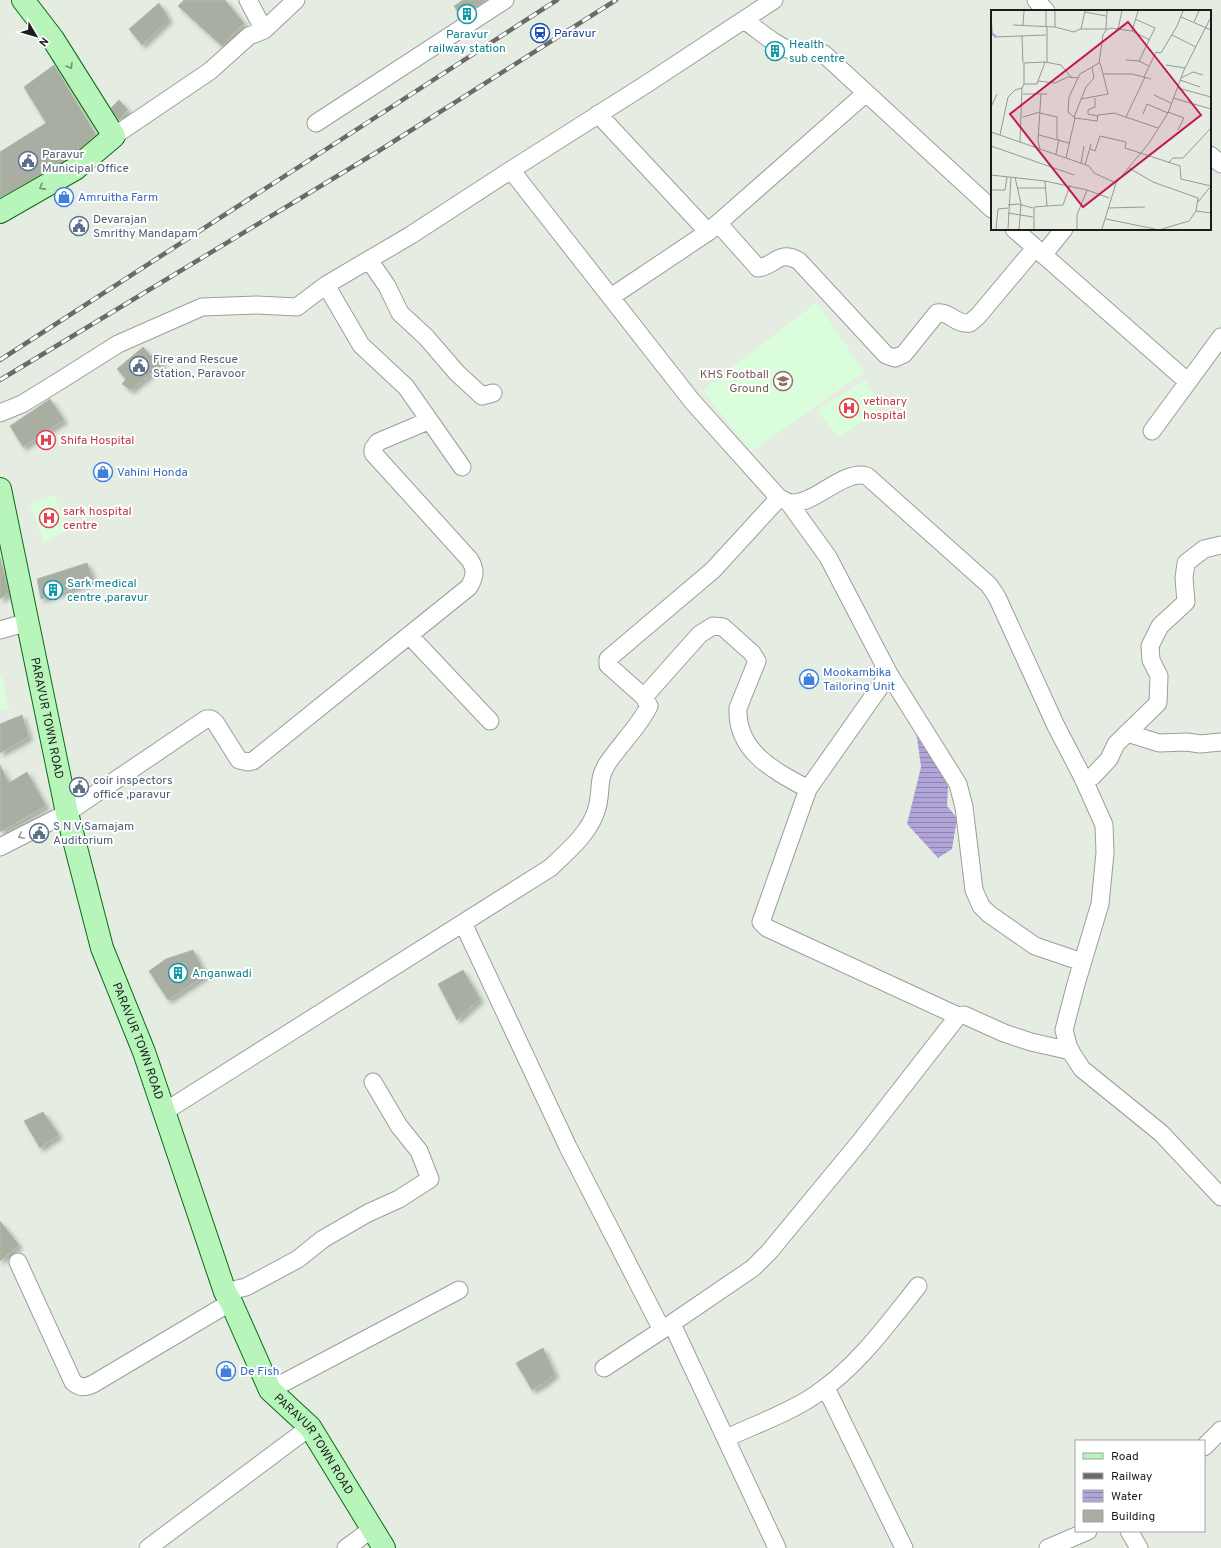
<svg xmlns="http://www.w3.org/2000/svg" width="1221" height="1548" font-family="Overpass,sans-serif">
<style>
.education{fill:#dafddb}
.water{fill:url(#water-rules)}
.building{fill:#a8aea1;stroke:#b2bda5;filter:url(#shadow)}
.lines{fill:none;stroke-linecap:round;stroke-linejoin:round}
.street-casing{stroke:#9d9d9d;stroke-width:19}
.secondary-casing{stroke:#0a6b16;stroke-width:24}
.street{stroke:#fff;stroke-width:17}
.secondary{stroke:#b7f5bb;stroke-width:22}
.rail-casing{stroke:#6a6a6a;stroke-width:4.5}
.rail{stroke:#fff;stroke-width:3;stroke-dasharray:9;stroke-linecap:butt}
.oneway{stroke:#719373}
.oneway2{stroke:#999}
.labels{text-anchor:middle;stroke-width:4;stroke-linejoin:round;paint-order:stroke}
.transit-label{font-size:12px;fill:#164399;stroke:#fff;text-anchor:start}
.culture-label{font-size:12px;fill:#0d838f;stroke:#fff;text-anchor:start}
.service-label{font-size:12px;fill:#4e5e75;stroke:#fff;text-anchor:start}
.shop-label{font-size:12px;fill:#366cbe;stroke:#fff;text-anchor:start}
.education-label{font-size:12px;fill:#785e54;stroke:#fff;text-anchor:end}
.health-label{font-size:12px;fill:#be3a42;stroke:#fff;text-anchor:start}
.street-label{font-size:12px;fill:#1c1c1c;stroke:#fff}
.inset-river{fill:none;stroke:#b0a4d8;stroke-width:2}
.inset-road{fill:none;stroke:#959993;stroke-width:1}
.view{fill:#c2185b;fill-opacity:0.15;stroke:#c2185b;stroke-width:2}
.inset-edge{fill:none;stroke:#1c1c1c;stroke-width:2}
</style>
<defs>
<pattern id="water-rules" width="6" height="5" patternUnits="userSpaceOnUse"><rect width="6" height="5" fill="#b0a4d8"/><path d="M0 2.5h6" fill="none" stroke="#8e85ae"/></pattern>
<filter id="shadow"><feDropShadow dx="3.5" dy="3.5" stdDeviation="2" flood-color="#0004"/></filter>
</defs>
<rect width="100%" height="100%" fill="#e5ede2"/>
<path class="education" d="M817,302l47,70 -113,80 -48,-62z
M865,380l16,27 -43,31 -21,-28z
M54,495l13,36 -23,11 -14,-37z
M0,677h2l7,31 -9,3z"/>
<path class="water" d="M916,730l32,56 -1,20 10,12 -5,31 -14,9 -31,-34 14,-57z"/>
<path class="building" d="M184,0h41l19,23 -22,23 -44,-40z
M463,0h24l-26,17 -7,-11z
M159,3l10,16 -27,26 -13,-16z
M54,65l42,70 -28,24 -68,39v-46l46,-29 -22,-36z
M119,100l9,10 -9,10 -8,-12z
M143,347l8,9 3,-3 8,11 -31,26 -9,-6 4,-5 -9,-10z
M50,399l14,21 -41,27 -13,-21z
M0,557l9,36 -9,6z
M87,563l7,18 -53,18 -4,-20z
M22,715l7,22 -29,16v-29z
M0,765l9,18 18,-11 19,34 -46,26z
M193,950l13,25 -38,25 -19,-29 17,-12z
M463,970l17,29 -23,21 -19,-36z
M43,1112l16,23 -19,13 -16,-27z
M0,1221l19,24 -19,16z
M543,1348l12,26 -11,9 -12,7 -16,-27z"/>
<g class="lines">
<g class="street-casing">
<path id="street" d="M248,0l16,30
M1036,0l10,11
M744,20c15,10 32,27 50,31 11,3 19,-2 30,3l168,155
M598,114l110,118
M316,123l189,-123
M114,136l96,-65 39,-35 15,-6 32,-30
M1210,155l11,9
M511,170l137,-87 126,-83
M718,223l40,45c18,-2 20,-19 41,-7l87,94 9,3 9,-4 33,-41c13,-2 18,12 33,10l8,-7 57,-68
M1014,229l174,153
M1043,255l21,-26
M369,260l18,26 13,27 26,24 31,36 25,23 11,-3
M326,285l35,60 45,42 56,80
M611,297l97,-65 158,-139
M0,413l22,-9 39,-24 57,-36 84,-37 55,-2 40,2 29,-22 85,-50 100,-65 181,231 87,97c3,1 8,4 11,5 25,2 53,-34 77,-27l122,109 8,12 59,129 27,52 21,47 1,28 -5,51 -24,80 -12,46 5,19 13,20 79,64 60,64
M1152,431l69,-94
M789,503l39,54 61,117 69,110 6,23 10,83 7,16 8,8 46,32 47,16
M0,630l28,-8
M409,635l81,86
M889,674l-81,115 -47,133 6,6 191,88
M644,697l56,-63 13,-8 10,1 29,26 5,8 -19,47c-2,44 37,63 70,81
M1127,733l32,10 28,-1 13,2 21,-2
M1084,781l9,-5 16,-17 7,-15 42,-41 1,-27 -8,-16 -1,-14 10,-20 26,-24 -2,-24 2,-15 18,-14 17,-4
M0,847l67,-34 139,-94h5l4,3 24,38 9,2 5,-1 216,-174c6,-10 7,-17 1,-27l-97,-107v-4l5,-7 50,-21
M463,923l105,224 94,183
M164,1112l386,-244c17,-16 41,-36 47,-60 5,-17 0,-28 10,-44 13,-20 32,-37 42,-58l-5,-9 -36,-32v-6l105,-89 66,-72
M18,1262l55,120c7,6 11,6 20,2l138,-82
M225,1292l21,-5 52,-28 25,-20 45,-26 31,-14 31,-20 -11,-28 -20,-25 -26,-44
M672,1324l105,224
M604,1368l58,-38 91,-62 16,-16 90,-109 99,-127 6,-1 40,18 27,9 40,9
M826,1388l78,160
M270,1390l189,-100
M727,1438c29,-14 62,-25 88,-43 42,-28 72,-70 103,-109
M1204,1447l17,-17
M1129,1531l10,17
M148,1548l162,-121
M346,1548l26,-19
M1048,1548l40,-17"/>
</g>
<g class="secondary-casing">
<g id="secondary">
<path d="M0,212l75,-43 39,-33 -61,-97 -30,-39"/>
<path id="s1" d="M0,489l67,324 35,135 42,104 81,240 6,10 39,88 40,37 74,121"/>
</g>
</g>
<use href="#street" class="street"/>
<use href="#secondary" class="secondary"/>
<g class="rail-casing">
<path id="rail" d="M0,360l557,-360
M0,380l377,-228 239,-152"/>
</g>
<use href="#rail" class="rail"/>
</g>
<defs><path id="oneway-chevron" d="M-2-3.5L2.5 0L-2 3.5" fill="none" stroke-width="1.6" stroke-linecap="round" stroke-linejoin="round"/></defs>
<g class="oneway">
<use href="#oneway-chevron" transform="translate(70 66) rotate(59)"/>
<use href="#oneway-chevron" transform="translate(42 187) rotate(151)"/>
</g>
<use class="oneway2" href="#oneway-chevron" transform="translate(21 836) rotate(153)"/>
<defs>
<g id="building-ring" transform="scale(1)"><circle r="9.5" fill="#fff" stroke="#0f9aa8" stroke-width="1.5"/><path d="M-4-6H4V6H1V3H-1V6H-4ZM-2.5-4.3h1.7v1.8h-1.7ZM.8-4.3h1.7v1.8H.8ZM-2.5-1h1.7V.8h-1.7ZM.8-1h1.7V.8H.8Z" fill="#0f9aa8"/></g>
<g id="station-ring" transform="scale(1)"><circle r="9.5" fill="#fff" stroke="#1a4fb4" stroke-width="1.5"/><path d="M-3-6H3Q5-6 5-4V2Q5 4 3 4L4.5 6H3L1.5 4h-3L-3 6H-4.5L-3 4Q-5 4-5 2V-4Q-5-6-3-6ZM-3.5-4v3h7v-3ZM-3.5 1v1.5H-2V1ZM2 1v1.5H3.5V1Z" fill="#1a4fb4"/></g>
<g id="civic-ring" transform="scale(1)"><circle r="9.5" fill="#fff" stroke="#5c6f8a" stroke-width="1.5"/><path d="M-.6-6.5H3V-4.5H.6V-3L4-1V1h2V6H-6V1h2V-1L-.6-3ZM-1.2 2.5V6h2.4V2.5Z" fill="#5c6f8a"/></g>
<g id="shop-ring" transform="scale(1)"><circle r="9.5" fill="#fff" stroke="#3f7fe0" stroke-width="1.5"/><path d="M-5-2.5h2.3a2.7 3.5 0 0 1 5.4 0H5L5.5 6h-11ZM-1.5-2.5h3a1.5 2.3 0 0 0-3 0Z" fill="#3f7fe0"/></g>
<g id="school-ring" transform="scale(1)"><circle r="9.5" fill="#fff" stroke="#8d6e63" stroke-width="1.5"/><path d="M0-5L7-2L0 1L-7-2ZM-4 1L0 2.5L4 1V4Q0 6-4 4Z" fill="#8d6e63"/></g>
<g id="hospital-ring" transform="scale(1)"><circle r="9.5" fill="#fff" stroke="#e0444e" stroke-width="1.5"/><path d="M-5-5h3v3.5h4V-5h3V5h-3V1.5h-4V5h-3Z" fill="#e0444e"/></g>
</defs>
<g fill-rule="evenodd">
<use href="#building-ring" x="467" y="14"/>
<use href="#station-ring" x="540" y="33"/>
<use href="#building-ring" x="775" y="51"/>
<use href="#civic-ring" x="28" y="161"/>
<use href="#shop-ring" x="64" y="197"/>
<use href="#civic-ring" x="79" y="226"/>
<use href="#civic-ring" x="139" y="366"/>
<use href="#school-ring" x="783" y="381"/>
<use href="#hospital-ring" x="849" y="408"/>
<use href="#hospital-ring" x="46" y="440"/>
<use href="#shop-ring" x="103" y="472"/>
<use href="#hospital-ring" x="49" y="518"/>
<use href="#building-ring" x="53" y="590"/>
<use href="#shop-ring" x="809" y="679"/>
<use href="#civic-ring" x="79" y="787"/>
<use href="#civic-ring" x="39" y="833"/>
<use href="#building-ring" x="178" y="973"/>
<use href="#shop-ring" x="226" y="1371"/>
</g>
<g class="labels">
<g class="transit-label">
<text x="554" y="37">Paravur</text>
</g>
<g class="culture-label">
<text x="467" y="38" text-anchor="middle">Paravur<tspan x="467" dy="14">railway station</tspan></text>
<text x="789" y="48">Health<tspan x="789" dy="14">sub centre</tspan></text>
<text x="67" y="587">Sark medical<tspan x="67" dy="14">centre ,paravur</tspan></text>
<text x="192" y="977">Anganwadi</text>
</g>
<g class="service-label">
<text x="42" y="158">Paravur<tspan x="42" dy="14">Municipal Office</tspan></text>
<text x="93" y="223">Devarajan<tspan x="93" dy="14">Smrithy Mandapam</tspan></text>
<text x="153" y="363">Fire and Rescue<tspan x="153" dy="14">Station, Paravoor</tspan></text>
<text x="93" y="784">coir inspectors<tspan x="93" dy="14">office ,paravur</tspan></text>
<text x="53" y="830">S N V Samajam<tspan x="53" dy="14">Auditorium</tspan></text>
</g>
<g class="shop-label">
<text x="78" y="201">Amruitha Farm</text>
<text x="117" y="476">Vahini Honda</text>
<text x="823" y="676">Mookambika<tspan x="823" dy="14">Tailoring Unit</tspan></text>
<text x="240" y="1375">De Fish</text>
</g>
<g class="education-label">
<text x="769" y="378">KHS Football<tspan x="769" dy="14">Ground</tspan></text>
</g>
<g class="health-label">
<text x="863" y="405">vetinary<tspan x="863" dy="14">hospital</tspan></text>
<text x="60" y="444">Shifa Hospital</text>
<text x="63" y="515">sark hospital<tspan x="63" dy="14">centre</tspan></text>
</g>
<g class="street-label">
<text dy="4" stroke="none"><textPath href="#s1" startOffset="234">PARAVUR TOWN ROAD</textPath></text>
<text dy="4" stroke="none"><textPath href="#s1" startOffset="570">PARAVUR TOWN ROAD</textPath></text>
<text dy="4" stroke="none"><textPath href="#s1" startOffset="1014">PARAVUR TOWN ROAD</textPath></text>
</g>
</g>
<g transform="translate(991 10)">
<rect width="220" height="220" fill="#e5ede2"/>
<path class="inset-river" d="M0,11l1,13 4,2"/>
<path class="inset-road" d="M55,1v15M64,1v16M94,2l21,4M190,7l30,13M144,9l20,9 -16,33M203,12l5,-11M22,15l42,2 19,5 6,-3h27M32,15l1,-14M56,16v36M90,19l4,-18M115,19l1,-18M127,19l4,-18M141,21l18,9M181,25l24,12M31,26l1,27M3,27l52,-2M135,50l13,1 10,5M54,52l-21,1v21h13l1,-3 17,2 13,-6 10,1M109,53l3,11h29l19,5M175,55l19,3M153,67l12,-25 5,1 16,-27 6,-15M190,68l12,-6 10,3M189,70l20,7M47,71l7,-19 16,3 11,13M187,78l33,9M32,84h24M163,85l17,8M104,88v9l-7,3v4l10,2M182,88l38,11M90,89l27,-5 -5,-20M0,97l6,-13M177,102l16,6 -6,12M49,103l17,4v22M152,104l4,-10 21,9M32,107l17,-5M83,107l12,-30 8,-9 -2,-11M135,107l19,-40M84,108l22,3 1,-6 16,-2 44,15M0,122l75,26M9,125l8,-38 7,-7 7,-2 2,-4M48,125l30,8M29,132l2,-54M0,136l83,29M49,139l-2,-8 3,-47M99,139l5,2 5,-15 26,6 -1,6 55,18 1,13 30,7 -13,16M65,144l3,-15M90,153l3,-17M177,153l5,-5h10l28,-30M94,155l6,-21M138,158l24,14 45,16 -2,13M0,165l54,6 42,9M24,167l6,27 -2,25M125,173l-22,-10 -5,-7 -23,-8 9,-40 -7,-6 1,-15 11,-23 19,-11 4,-28 3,-5 5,-2 21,3 6,-20M26,178h29M0,180h14l2,-13M17,195l10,-1 15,4M56,196l16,-1 7,-20M117,198l37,-1M17,203l25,4M115,209l49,10M5,219l2,-20 10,-1M17,219l3,-52M43,219v-22l13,-1 -2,-25M86,219v-14l10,-25 22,8M111,219l14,-46 33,-40 19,-30 16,-43 27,-53M171,219l27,-8 7,-10 15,2"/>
<path class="view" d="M137,12l73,93 -118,92 -73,-93z"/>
<rect width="220" height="220" class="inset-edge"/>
</g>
<rect x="1075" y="1440" width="130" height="92" fill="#ffffff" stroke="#a4a4a4"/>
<rect x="1083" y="1453" width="20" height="6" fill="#b7f5bb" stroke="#a4a4a4"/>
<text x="1111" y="1460" font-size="12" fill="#1c1c1c">Road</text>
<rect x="1083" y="1473" width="20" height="6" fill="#6a6a6a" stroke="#a4a4a4"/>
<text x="1111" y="1480" font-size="12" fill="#1c1c1c">Railway</text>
<rect x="1083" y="1490" width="20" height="12" fill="url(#water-rules)" stroke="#a4a4a4"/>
<text x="1111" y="1500" font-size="12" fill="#1c1c1c">Water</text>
<rect x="1083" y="1510" width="20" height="12" fill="#a8aea1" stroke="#a4a4a4"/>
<text x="1111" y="1520" font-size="12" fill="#1c1c1c">Building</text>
<g transform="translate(36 36) rotate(128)" stroke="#ffffff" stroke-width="3" paint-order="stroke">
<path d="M0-3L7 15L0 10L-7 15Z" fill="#1c1c1c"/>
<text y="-6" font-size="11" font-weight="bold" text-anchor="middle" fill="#1c1c1c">N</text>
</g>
</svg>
